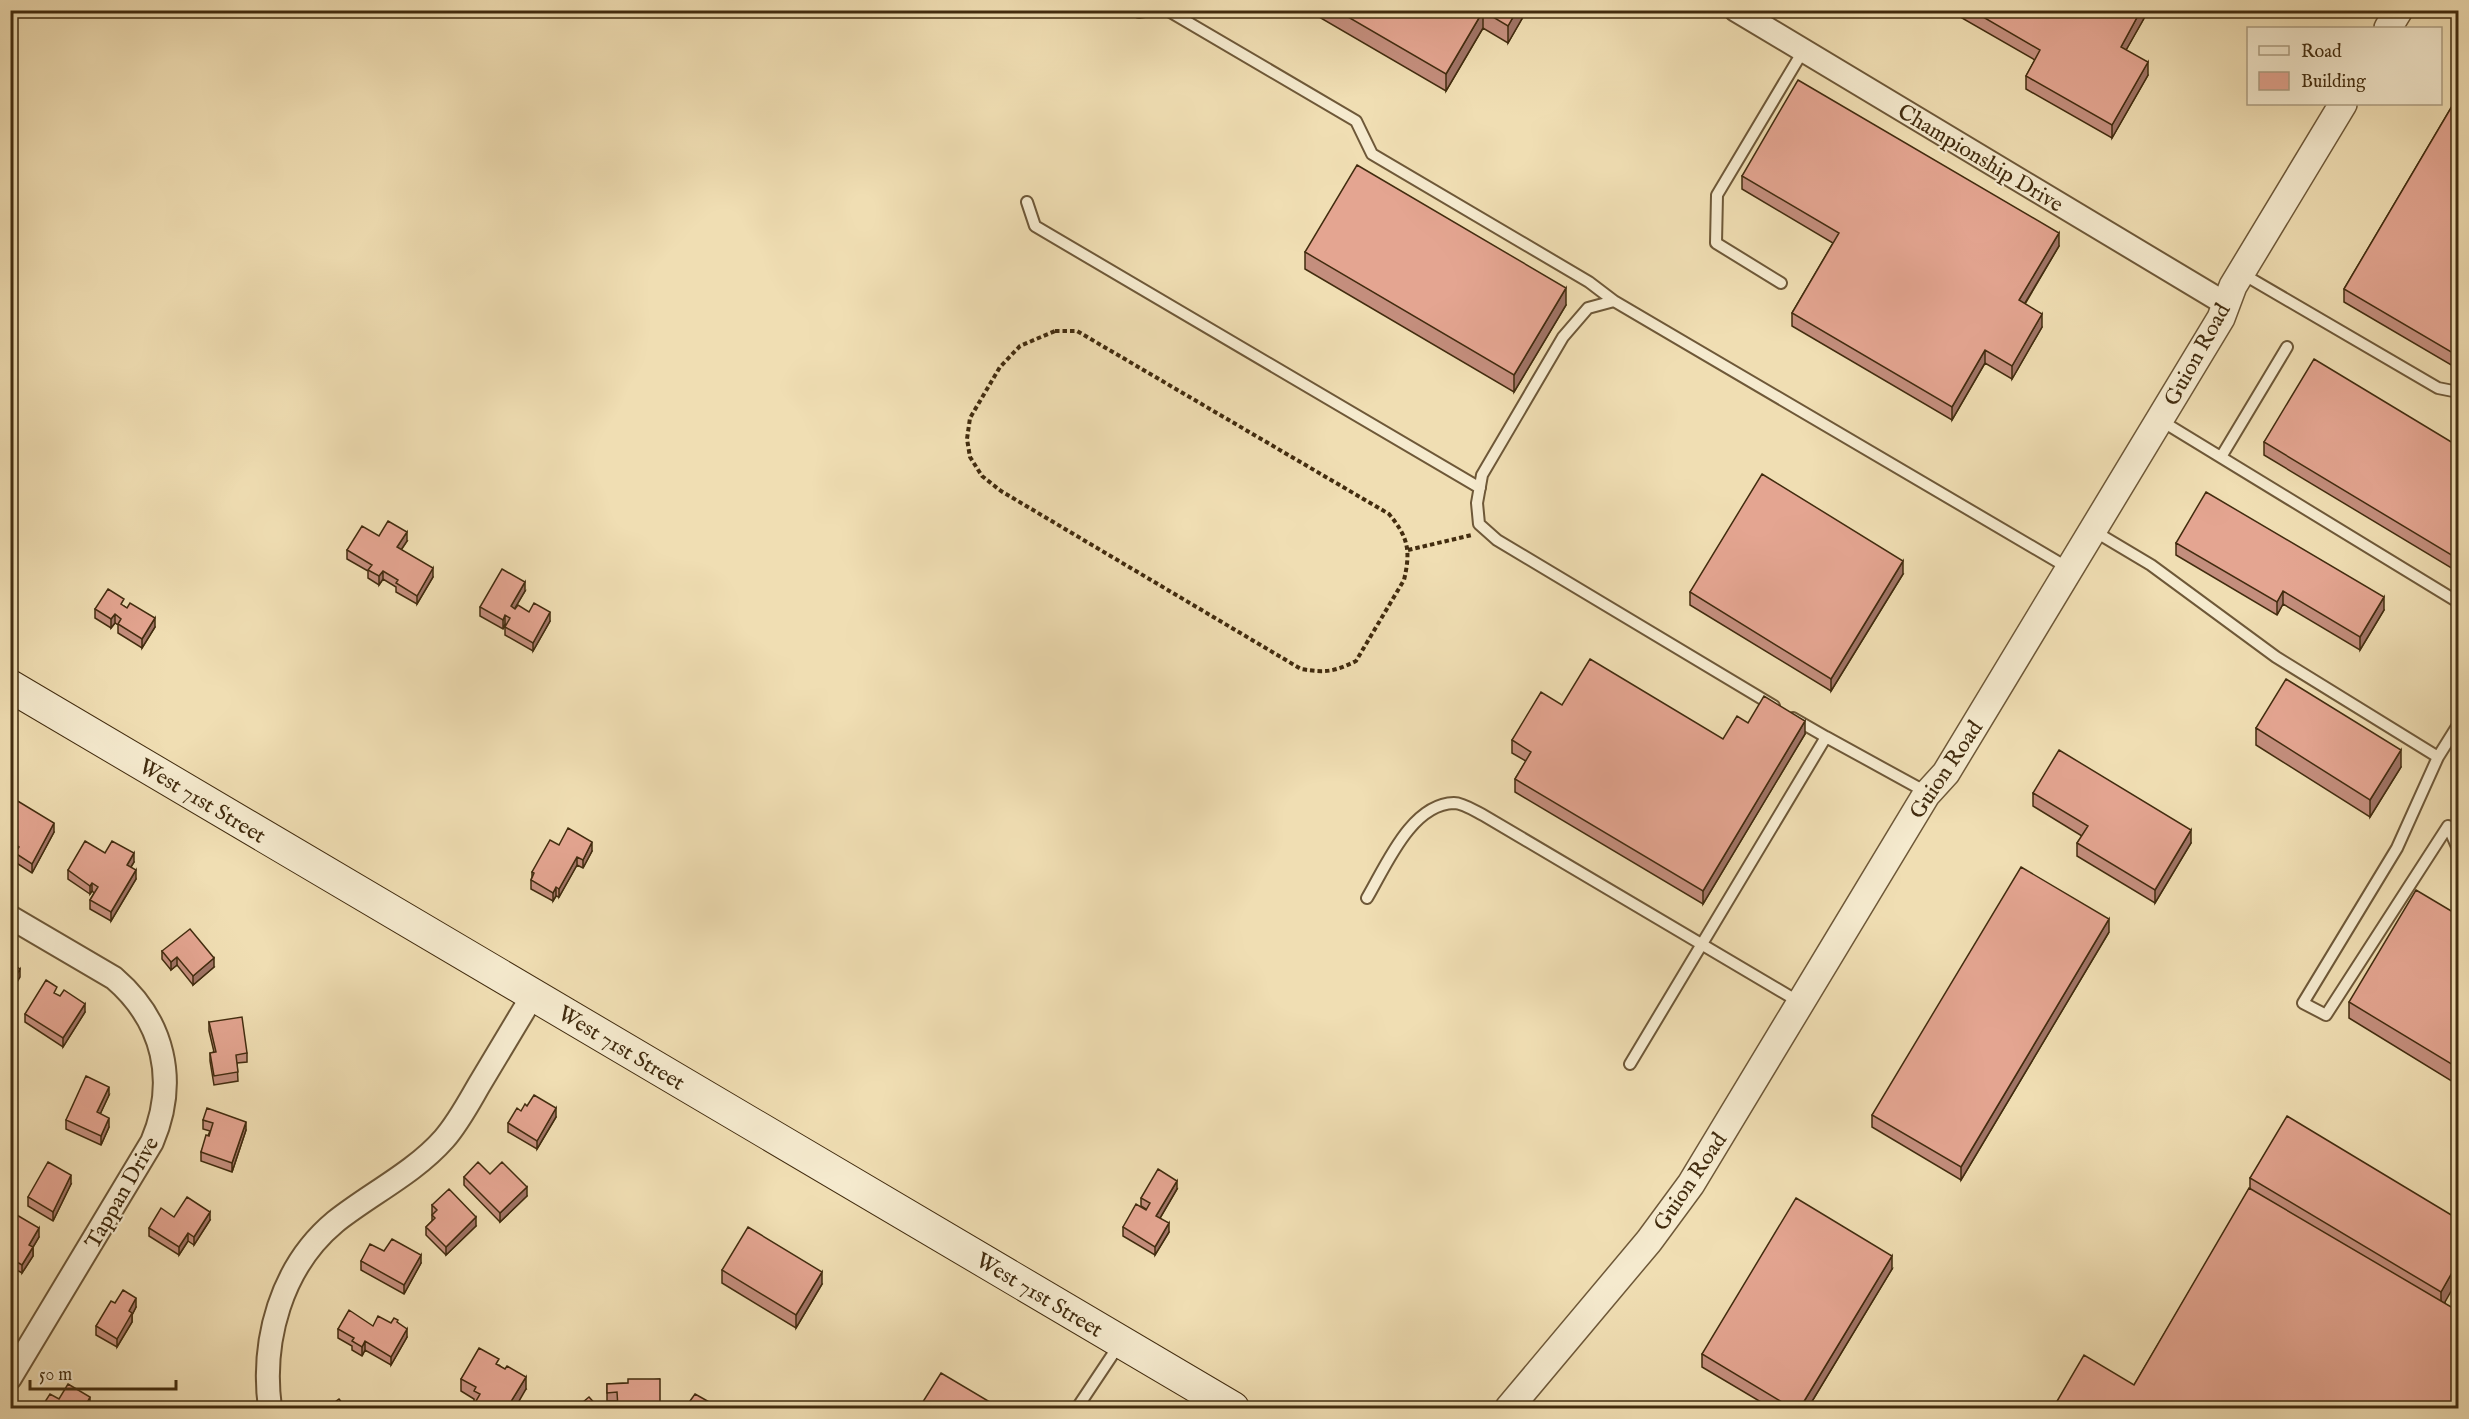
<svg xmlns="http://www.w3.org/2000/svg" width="2469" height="1419" font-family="'IM FELL English',serif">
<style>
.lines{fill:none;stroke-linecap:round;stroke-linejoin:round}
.service-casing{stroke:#6e5838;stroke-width:14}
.minor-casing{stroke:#6e5838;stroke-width:26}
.tertiary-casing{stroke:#6e5838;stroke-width:30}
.secondary-casing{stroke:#422c0f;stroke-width:34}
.path{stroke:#422c0f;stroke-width:4;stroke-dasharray:4.5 3;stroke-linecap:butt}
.service{stroke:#f5eace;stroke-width:10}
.minor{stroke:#f5eace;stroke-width:22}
.tertiary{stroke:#f5eace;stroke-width:27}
.secondary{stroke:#f5eace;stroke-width:32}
.wall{fill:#c48e7d;stroke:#422c0f;stroke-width:1.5}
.shaded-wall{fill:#a07466;stroke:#422c0f;stroke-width:1.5}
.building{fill:#e4a591;stroke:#422c0f;stroke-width:1.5}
.labels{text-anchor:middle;stroke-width:4.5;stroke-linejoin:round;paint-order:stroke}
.street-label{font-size:22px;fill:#422c0f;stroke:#f5eace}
</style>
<rect width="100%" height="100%" fill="#f0deb3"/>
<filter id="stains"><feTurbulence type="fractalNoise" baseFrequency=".00333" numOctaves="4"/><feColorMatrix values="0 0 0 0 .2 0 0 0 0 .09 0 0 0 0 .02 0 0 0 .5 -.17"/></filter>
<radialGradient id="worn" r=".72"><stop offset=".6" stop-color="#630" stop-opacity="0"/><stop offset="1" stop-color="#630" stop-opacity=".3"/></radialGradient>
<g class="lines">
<g class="service-casing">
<path id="service" d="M1167,10l189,111 16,33 217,128 25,19
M1139,12l11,-2
M1027,202l8,24 445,262
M2241,273l197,115 20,4
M1781,283l-65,-40 1,-48 86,-144
M2160,420l298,182
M2221,457l66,-110
M2094,531l57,34 125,92 162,100 20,-32
M1774,706l-277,-166 -18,-16 -2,-21 5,-28 81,-138 25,-29 26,-7 456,268
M1793,718l33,19
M2438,757l-41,91 -94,155 23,12 122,-189 10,23
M1367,898c19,-32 44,-94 87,-95 9,0 21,8 29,12l318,188
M1630,1064l196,-327 102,56
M1077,1408l42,-63"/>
</g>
<g class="minor-casing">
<path id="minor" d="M1736,10l490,294
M10,917l104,61c50,43 64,103 38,164l-142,236
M270,1408c-9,-67 11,-141 65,-186 35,-28 79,-49 109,-83 14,-16 24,-35 35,-54 18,-30 36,-60 54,-90"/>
</g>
<g class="tertiary-casing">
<path id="tertiary" d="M2388,28l11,-18
M1509,1408l140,-167 42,-57 235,-389 20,-22 275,-455 12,-32 110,-182"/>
</g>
<g class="secondary-casing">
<path id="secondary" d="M10,686l1223,722"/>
</g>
<path class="path" d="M1055,331h22l312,183c19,23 22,36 15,66l-48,81c-22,11 -31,12 -55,8l-300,-178 -19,-15 -12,-19 -3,-18 3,-21 30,-51 20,-21z
M1408,550l64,-15"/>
<use href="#service" class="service"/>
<use href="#minor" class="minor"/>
<use href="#tertiary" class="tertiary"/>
<use href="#secondary" class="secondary"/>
</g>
<path class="wall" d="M1307,10h220l-19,33 -25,-15 -37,63z
M1948,10h199v3l-21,37 22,25 -36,63 -86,-49v-13l9,-16z
M2458,96v273l-114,-67v-13z
M1742,176l317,70 -34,58 17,23 -30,52 -27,-16 -33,57 -160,-94v-13l41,-70 -91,-54z
M1305,252l261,53 -52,87 -209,-123z
M2264,442l194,4v126l-194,-117z
M407,541l-6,9 32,27 -16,27 -21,-12v-5l-13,-8 -4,6 -11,-7v-7l-21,-12v-9z
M2176,543l208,67 -24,40 -77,-46 -6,11 -101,-60z
M1903,574l-72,117 -141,-86v-13z
M525,591l-11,18 15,3 21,9 -17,30 -28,-16v-8l1,-2 -1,-1 -2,5 -23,-13v-9z
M124,606l31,21 -13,21 -24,-15v-8l-3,-2 -4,5 -16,-10v-9z
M1562,705l161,34 82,-5 -102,170 -188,-112v-13l11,-18 -14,-8v-13z
M2256,728l145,39 -31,50 -114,-72z
M2033,793l158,50 -36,60 -78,-47v-13l5,-7 -49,-30z
M10,809l44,23 -22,41 -17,-11v-9l-5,-3z
M559,845l33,6 -9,17 -6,-3 -18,32 -3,-1 -3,5 -22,-12v-9l1,-3v-5z
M105,853l29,9 -3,5 5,12 -25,42 -21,-12v-9l4,-7 -2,-2 -2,3 -22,-15v-9z
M2458,915v170l-109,-67v-16z
M2109,932l-148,248 -89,-53v-12z
M162,951l52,16 -21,18 -16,-20 -6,5 -9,-11z
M57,995l28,17 -22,35 -38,-25v-8z
M209,1022l38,31v9l-10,1 1,18 -24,4 -4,-24v-8l4,-1 -5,-21z
M109,1095l-9,19 9,13 -8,18 -35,-16v-9z
M521,1111l35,6 -19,32 -29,-17v-9z
M203,1120l43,10 -14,42 -31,-11v-9l9,-21 -7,-2z
M490,1174l37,22 -27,26 -36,-37v-8z
M2250,1178l208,41 -13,84 -311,82 116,-196z
M71,1184l-18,37 -25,-15v-9z
M1177,1189l-17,29 9,14 -14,23 -32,-19v-9l23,-18 -5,-3v-8z
M432,1205l44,21 -30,29 -20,-20v-8l6,-6z
M10,1211l29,26 -6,10v9l-11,17 -12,-7z
M174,1217l36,3 -16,25 -6,-4 -9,14 -30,-19v-8z
M384,1251l37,12 -17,31 -43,-24v-9z
M1892,1269l-84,139h-37l-69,-41v-13z
M722,1270l100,14 -26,44 -74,-45z
M115,1303l21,4 -4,8v7l-15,25 -21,-12v-9z
M391,1323h7l9,14 -16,28 -26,-15 -3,6 -10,-6v-4l-14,-8v-9l35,-3z
M499,1365l27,24 -52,15v-5l-13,-8v-12z
M660,1379l-43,22h-10v-17l21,-1z"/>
<path class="shaded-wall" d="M1517,10h10l-19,33v-17z
M2141,10h6v3l-26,46v-12z
M1483,11v17l-37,63v-17z
M2148,62v13l-36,63v-13z
M2059,233v13l-40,67v-13z
M1566,288v17l-52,87v-17z
M2042,314v13l-30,52v-13z
M1985,350v13l-33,57v-13z
M407,532v9l-10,15v-9z
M1903,561v13l-72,117v-12z
M433,568v9l-16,27v-8z
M383,571v8l-4,6v-9z
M525,582v9l-14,24v-9z
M2283,591v13l-6,11v-13z
M2384,597v13l-24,40v-13z
M550,612v9l-17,30v-8z
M115,614v9l-4,5v-9z
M505,615v9l-2,5v-9z
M155,618v9l-13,21v-9z
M1805,721v13l-102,170v-13z
M2401,750v17l-31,50v-17z
M54,823v9l-22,41v-9z
M2191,830v13l-36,60v-13z
M592,842v9l-9,17v-8z
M134,853v9l-7,11v-8z
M577,857v8l-18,32v-8z
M136,870v9l-25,42v-9z
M92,883v8l-2,3v-8z
M556,887v9l-3,5v-8z
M2109,919v13l-148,248v-13z
M177,957v8l-6,5v-8z
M214,958v9l-21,18v-9z
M20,969v8l-10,17v-9z
M85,1004v8l-22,35v-9z
M109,1087v8l-12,26v-9z
M556,1108v9l-19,32v-8z
M109,1118v9l-8,18v-9z
M246,1122v8l-14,42v-9z
M71,1175v9l-18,37v-9z
M1177,1181v8l-21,36v-9z
M527,1187v9l-27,26v-9z
M210,1212v8l-16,25v-8z
M476,1217v9l-30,29v-8z
M1169,1223v9l-14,23v-8z
M39,1228v9l-10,17v-9z
M188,1233v8l-9,14v-8z
M33,1247v9l-11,17v-8z
M421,1255v8l-17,31v-9z
M1892,1256v13l-84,139h-8z
M2458,1262v17l-17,30v-17z
M822,1272v12l-26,44v-13z
M15,1283v9l-5,7v-9z
M136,1298v9l-4,8v7l-15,25v-8l12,-28z
M407,1329v8l-16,28v-8z
M365,1341v9l-3,6v-9z
M526,1377v12l-11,19h-8z
M90,1397v9l-1,2h-5z"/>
<path class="building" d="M1336,10h181l-9,16 -25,-15 -37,63z
M1971,10h170l-20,37 27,15 -36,63 -86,-49 14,-26z
M1798,80l261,153 -40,67 23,14 -30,52 -27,-16 -33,57 -160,-94 47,-80 -97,-57z
M2458,96v260l-114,-67z
M1357,165l209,123 -52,87 -209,-123z
M2314,359l144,87v113l-194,-117z
M1762,474l141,87 -72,118 -141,-87z
M2206,492l178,105 -24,40 -77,-46 -6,11 -101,-59z
M388,521l19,11 -10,15 36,21 -16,28 -21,-13 2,-3 -15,-9 -4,5 -11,-6 4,-5 -25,-15 15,-24 17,10z
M502,569l23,13 -14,24 4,3 3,-4 11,7 5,-9 16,9 -17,31 -28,-16 5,-9 -5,-3 -2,5 -23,-13z
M108,589l16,10 -3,5 6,4 3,-5 25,15 -13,21 -24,-15 3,-5 -6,-5 -4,5 -16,-10z
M1590,659l133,80 14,-23 11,7 16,-27 41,25 -102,170 -188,-112 16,-27 -19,-12 29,-48 21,13z
M2286,679l115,71 -31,50 -114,-72z
M2059,750l132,80 -36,60 -78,-47 11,-17 -55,-33z
M16,800l38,23 -22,41 -17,-11 4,-6 -9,-6v-32z
M568,828l24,14 -9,18 -6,-3 -18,32 -3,-2 -3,6 -22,-13 3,-7 -2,-1 18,-32 9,5z
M85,841l20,12 7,-12 22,12 -7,12 9,5 -25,42 -21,-12 8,-13 -6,-4 -2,3 -22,-16z
M2021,867l88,52 -148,248 -89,-52z
M2416,890l42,25v153l-109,-66z
M190,929l24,29 -21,18 -16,-19 -6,5 -9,-11z
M10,959l2,1 -1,3 9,6 -10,16z
M46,980l11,7 -3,6 6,3 4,-6 21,14 -22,34 -38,-24z
M242,1017l5,36 -11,2 2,17 -24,4 -4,-23 6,-1 -7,-30z
M86,1076l23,11 -12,25 12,6 -8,18 -35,-16z
M534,1095l22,13 -19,33 -29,-18 9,-15 4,3 4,-7 2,2z
M207,1108l39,14 -14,41 -31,-11 5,-17 3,1 4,-13 -10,-3z
M2287,1116l171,103v43l-17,30 -191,-114z
M48,1162l23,13 -18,37 -25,-15z
M478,1162l12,12 12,-12 25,25 -27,26 -36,-36z
M1158,1169l19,12 -21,35 13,7 -14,24 -32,-20 13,-23 10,6 4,-7 -9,-5z
M2249,1188l209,123v97h-405l31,-53 50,30z
M449,1189l27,28 -30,30 -20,-20 9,-9 -3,-3 5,-5 -5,-5z
M187,1197l23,15 -16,25 -6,-4 -9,14 -30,-19 12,-20 13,9z
M1796,1198l96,58 -92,152h-8l-90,-54z
M10,1211l29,17 -10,17 4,2 -11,18 -12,-7z
M748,1227l74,45 -26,43 -74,-45z
M392,1239l29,16 -17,30 -43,-24 9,-17 14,7z
M10,1281l5,2 -5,7z
M123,1290l13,8 -7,13 3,2 -15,26 -21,-13 15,-25 4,2z
M349,1310l24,16 5,-10 13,7 3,-5 4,2 -1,2 10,7 -16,28 -26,-16 -3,6 -10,-6 2,-3 -16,-9z
M479,1348l20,11 -3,5 9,5 2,-3 19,11 -19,31h-35l8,-14 -6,-3 2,-4 -15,-8z
M941,1373l59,35h-81z
M628,1379h32v29h-42l-1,-16 -10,1v-9l21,-1z
M68,1384l22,13 -6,11h-43l9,-14 9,5z
M695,1394l25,14h-35z
M589,1397l10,11h-23z
M339,1399l7,9h-19z"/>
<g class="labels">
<g class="street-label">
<text transform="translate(1981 157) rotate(31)" y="8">Championship Drive</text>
<text transform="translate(2196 354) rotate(-61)" y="8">Guion Road</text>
<text transform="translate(1945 769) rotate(-56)" y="8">Guion Road</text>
<text transform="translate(203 800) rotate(31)" y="8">West 71st Street</text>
<text transform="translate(622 1047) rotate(31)" y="8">West 71st Street</text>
<text transform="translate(1689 1181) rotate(-56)" y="8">Guion Road</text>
<text transform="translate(121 1192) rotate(-60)" y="8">Tappan Drive</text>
<text transform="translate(1040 1294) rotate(31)" y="8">West 71st Street</text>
</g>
</g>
<rect width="2469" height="1419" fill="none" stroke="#f0deb3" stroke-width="36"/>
<rect x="12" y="12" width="2445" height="1395" fill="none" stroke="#422c0f" stroke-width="3"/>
<rect x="18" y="18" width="2433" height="1383" fill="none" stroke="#422c0f" stroke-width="1.5"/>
<rect x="2247" y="27" width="195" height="78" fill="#f5eace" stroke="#ad9e82" stroke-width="1.5"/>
<rect x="2259" y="46" width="30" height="9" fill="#f5eace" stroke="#ad9e82" stroke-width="1.5"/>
<text x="2301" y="57" font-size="18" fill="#422c0f">Road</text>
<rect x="2259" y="72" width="30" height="18" fill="#e4a591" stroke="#ad9e82" stroke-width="1.5"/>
<text x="2301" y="87" font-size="18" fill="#422c0f">Building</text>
<path d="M30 1380v9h146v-9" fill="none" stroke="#422c0f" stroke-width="3"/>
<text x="39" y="1380" font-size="18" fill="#422c0f" stroke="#f5eace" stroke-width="4.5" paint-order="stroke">50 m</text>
<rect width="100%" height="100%" filter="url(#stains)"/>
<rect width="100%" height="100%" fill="url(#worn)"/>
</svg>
